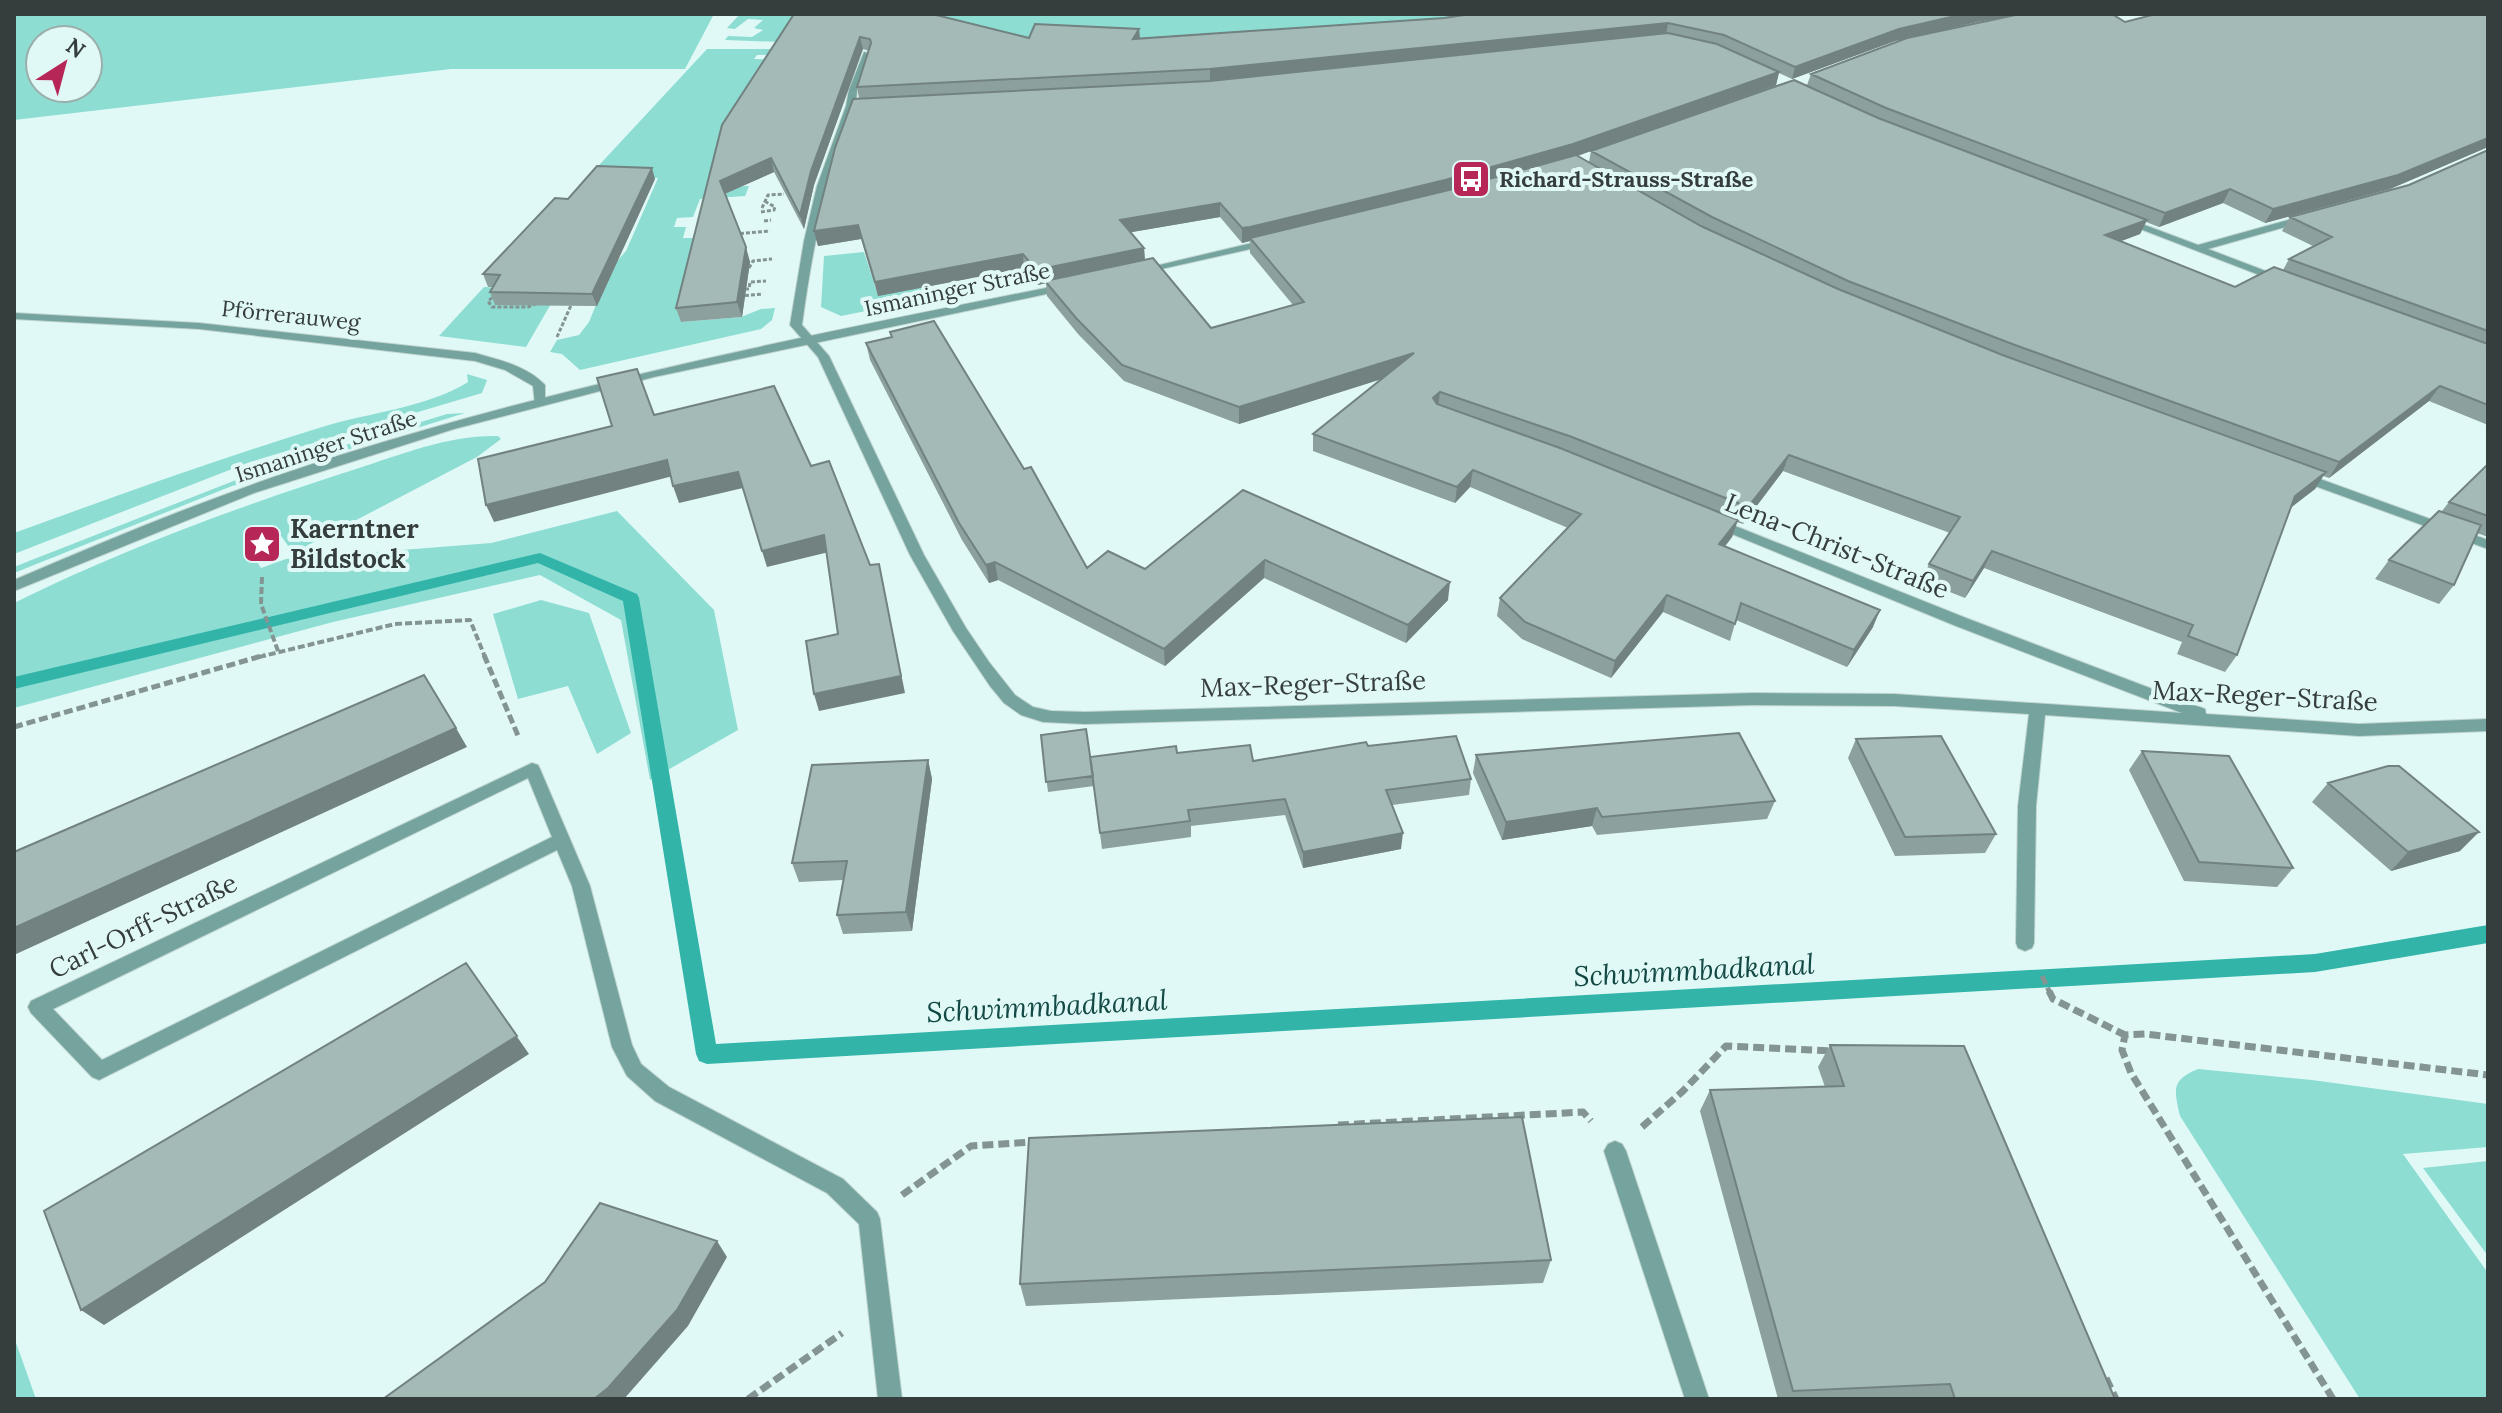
<svg xmlns="http://www.w3.org/2000/svg" width="2502" height="1413" font-family="Lora,serif">
<style>
.green{fill:#8dddd3;fill-rule:evenodd}
.lines{fill:none;stroke-linecap:round;stroke-linejoin:round}
.stream{fill:#32b4a9;fill-rule:evenodd}
.minor-casing{stroke:#bfd4d1;stroke-width:2}
.tertiary-casing{stroke:#bfd4d1;stroke-width:2}
.path-far3{stroke:#849492;stroke-width:3;stroke-dasharray:4 2;stroke-linecap:butt}
.path-far2{stroke:#849492;stroke-width:4;stroke-dasharray:7 3;stroke-linecap:butt}
.path-far1{stroke:#849492;stroke-width:5;stroke-dasharray:9 4;stroke-linecap:butt}
.path{stroke:#849492;stroke-width:7;stroke-dasharray:11 5;stroke-linecap:butt}
.minor{fill:#75a39d;fill-rule:evenodd}
.tertiary{fill:#75a39d;fill-rule:evenodd}
.wall{fill:#8ca09d;fill-rule:evenodd}
.shaded-wall{fill:#728280}
.building{fill:#a3bab7;stroke:#728280;stroke-width:2}
.labels{text-anchor:middle;stroke-width:8;stroke-linejoin:round;paint-order:stroke}
.far-poi-label{font-size:22px;font-weight:bold;fill:#353e3d;stroke:#e1f9f6;text-anchor:start}
.far-street-label{font-size:22px;fill:#353e3d;stroke:#e1f9f6}
.poi-label{font-size:26px;font-weight:bold;fill:#353e3d;stroke:#e1f9f6;text-anchor:start}
.street-label{font-size:26px;fill:#353e3d;stroke:#e1f9f6}
.water-label{font-size:28px;font-style:italic;fill:#124944;stroke:#e1f9f6}
</style>
<rect width="100%" height="100%" fill="#e1f9f6"/>
<path class="green" d="M14,14h700l-29,55h-234l-437,51zM40,40h48v48h-48z
M740,14h109l-39,29 -85,-3 3,-4 24,1 11,-7 -9,-2 9,-8 -15,-1 -13,10 -8,-1z
M885,14h669l-522,33z
M707,49h96l-4,5 -42,1 -3,4 30,1 -67,127 32,-1 -4,10 -45,3 -7,18 -16,1 -3,9h12l-3,11h14l-16,84 60,-5 20,-8 14,-1 -3,12 -11,9 -181,41 -18,-16 -12,-2 7,-12 22,-5 10,-13 22,-54 15,-17 32,-73 -69,-2z
M864,252l13,40 43,-7 5,8 13,-3 3,6 -100,20 -20,-9 3,-51z
M484,287l21,1 47,14 -26,45 -87,-11z
M467,374l20,6 -5,13 -232,69 -236,92v-21c102,-37 204,-74 308,-106 45,-14 107,-20 146,-45z
M465,413l-233,73 -218,87v-6l15,-6 225,-88 193,-59z
M498,436l3,3 -24,18 -184,96 -16,-23 -32,13 16,25 25,-9 205,-16 126,-32 97,99 24,120 -88,50 -29,-160 -81,-45 -207,47 -319,86v-105c109,-54 226,-97 342,-134 46,-15 93,-34 142,-33z
M541,600l48,13 42,120 -34,21 -29,-68 -50,13 -25,-85z
M2198,1069l114,11 176,24v43l-85,7 85,119v126h-128l-180,-283c-6,-26 -9,-36 18,-47z
M2488,1161v95l-65,-88z
M14,1337l22,62h-22z"/>
<g class="lines">
<path class="stream" d="M540,553l97,41 2,4 77,446 1599,-90 173,-29v18l-173,29 -1608,92 -8,-3 -3,-7 -73,-453 -85,-38 -524,126v-12z"/>
<g class="minor-casing">
<path id="minor" d="M864,52l7,2 -14,36 -1,13 14,-1 5,3 -21,4c-28,69 -42,141 -52,216l27,31 95,199 42,73 23,34 26,33 18,12 18,4 34,1 669,-19 140,1 288,19 -226,-87 -246,-101 -2,-3 7,-4 251,100 239,91 1,5 153,10 129,-5v12l-129,5 -314,-21 -9,91 -2,137 -2,5 -7,3 -7,-3 -2,-5 2,-137 11,-92 -135,-8 -140,-1 -669,19 -42,-2 -22,-7 -17,-12 -14,-17 -37,-55 -43,-76 -92,-198 -28,-32 14,-84 13,-55 29,-80 3,-16z
M2306,215l5,3 -1,2 -102,29 76,29 2,2 -6,3 -163,-63 9,-2 72,27z
M14,313l185,10 276,30c25,7 52,13 70,32v17l-6,4 -4,-1 -2,-19 -28,-16 -30,-9 -276,-32 -185,-10z
M2298,471l190,69v9l-195,-71v-6z
M532,763l6,2 2,4 50,117 42,159 9,19 28,23 174,92 34,33 3,7 22,180h-24l-19,-175 -32,-31 -172,-92 -28,-25 -15,-29 -40,-161 -15,-36 -458,230 -7,-3 -61,-64 -3,-6 3,-6zM528,778l24,59 -450,223 -49,-51z
M1615,1141l7,3 4,7 83,248h-24l-81,-248 4,-7z"/>
</g>
<g class="tertiary-casing">
<path id="tertiary" d="M1269,239l4,1v4l-134,30 -5,-3z
M1066,284l6,3 -2,2 -416,88 -200,52 -200,64 -240,98v-11c109,-47 219,-92 333,-127 236,-73 477,-121 719,-169z"/>
</g>
<path class="path-far3" d="M762,208l6,-13 16,-1
M761,212l13,-2 1,-3 -9,-5
M764,221l7,-1
M734,234l36,-3
M749,268l4,-7 19,-2
M745,289h4l1,-7 16,-1
M497,294l-9,7 4,6h36l10,-4
M739,296l24,-2
M557,337l15,-34"/>
<path class="path-far2" d="M262,577l-1,27 17,47
M259,657l136,-33 75,-4 15,37"/>
<path class="path-far1" d="M484,655l35,83
M14,727l251,-72
M2042,976l8,17"/>
<path class="path" d="M2049,991l4,8 72,36
M1338,1125l245,-13 8,9
M1642,1127l41,-36 43,-45 105,5
M902,1195l69,-49 61,-4
M2106,1378l10,21
M748,1399l94,-66
M2333,1399l-202,-326 -9,-23 3,-15 20,-1 343,41"/>
<use href="#minor" class="minor"/>
<use href="#tertiary" class="tertiary"/>
</g>
<path class="wall" d="M794,14l235,24 110,-9 1,9 304,-20 668,-4 13,8 363,-8v133l-98,42 -125,34 -42,-20 -64,24 -13,-5 -6,12 -20,7 115,46 48,-17 6,-11 24,-13 -31,-15 8,-14 119,-32 79,-35v275l-59,-24 -100,77 -6,-2 -8,13 -25,19 -53,147 -12,17 -48,-18 5,-12 -198,-74 -19,30 -43,-17 7,-17 21,-31 -167,-62 -40,53 -6,-2 -5,15 -7,9 148,81 -26,40 -111,-47 -6,21 -67,-29 -52,66 -89,-39 -25,-23 3,-18 68,-70 -98,-41 -15,16 -142,-52v-17l69,-55 -143,45 -115,-43 -46,-47 -31,-38 -1,-13 -8,2 -14,-17 -146,28 -17,-57 -43,7 -4,-15 45,-133 -2,-11 12,-36 -6,-2 -49,136 -10,44 -30,-57 -49,22 25,68 -8,55 -61,5 -5,-14zM2009,16l-101,22 69,-16zM1907,38l-96,36 -4,11h-31l3,-12 13,6 103,-38zM1591,151l-2,11 -11,-6zM1220,217l22,26 8,-2v12l43,52 -82,23 -66,-68 -1,-12 -13,-16z
M655,179l-58,127 -102,-1 -5,-13 3,-5h-5l-5,-13 85,-75z
M866,343l158,126 63,99 58,1 98,-79 205,110 -42,43 -142,-65 -99,88 -167,-86 -9,3 -27,-43 -92,-180z
M2488,464v73l-11,-4 -23,52 -15,19 -64,-25 14,-19 53,-49 7,-9z
M1086,729l8,57 -46,6 -7,-57z
M1856,739l140,95 -11,19 -90,3 -47,-98z
M1368,746l103,33 -2,16 -77,10 9,44 -98,19 -18,-53 -94,11v11l-89,12 -12,-92 87,-4 76,8z
M2142,751l151,117 -16,19 -93,-6 -55,-111z
M1476,755l299,46 -8,18 -170,16 -5,-9 -90,14 -29,-67z
M928,760l4,19 -20,152 -69,3 -6,-19 6,-35 -44,2 -7,-19z
M2328,783l132,68 -69,20 -79,-69z
M1830,1045l285,354h-337l-78,-288 10,-21 115,-3 -7,-20z
M1551,1260l-8,23 -517,23 -6,-22z"/>
<path class="shaded-wall" d="M1964,14h58l-45,8 -82,19 -103,38 3,-12 104,-38z
M1668,23l-2,12 -456,47v-13z
M1139,29l1,12 -7,-2z
M860,37l3,12 -49,136 -10,44 -4,-14 11,-44z
M1779,72l-3,13 -205,73 -128,36 -193,44v3l-8,2v-15z
M2488,138v9l-98,42 -125,34 8,-14z
M771,158l3,14 -50,22 -4,-13z
M652,168l3,11 -58,127 -5,-12z
M2230,189l-7,14 -64,24 6,-14z
M1220,203v14l-99,17 -1,-14z
M2147,220l-7,14 -42,16 7,-15z
M858,225l3,14 -43,7 -4,-15z
M746,247l4,15 -8,55 -5,-15z
M1144,248l1,15 -100,18 1,2 -8,2 -2,-15z
M1023,254l1,14 -146,28 -3,-14z
M1414,353l-1,16 -174,55v-17z
M2440,386l-11,15 -100,77 10,-16z
M1440,392l-2,16 -5,-10z
M1789,455l-6,16 -40,53 5,-17z
M667,460l6,16 -179,46 -8,-17z
M1473,470l-3,17 -15,16 2,-16z
M738,472l5,16 -64,15 -6,-17z
M2326,472l-11,17 -31,24 11,-17z
M1738,520l-6,17 -18,24 5,-17z
M824,535l5,17 -62,15 -5,-16z
M1992,551l-8,17 -19,30 8,-17z
M1265,560l-1,18 -99,88 -1,-17z
M995,562l3,18 -9,3 -3,-18z
M879,564l26,129 -86,18 -5,-17z
M1450,582l-2,18 -42,43 2,-18z
M1667,595l-4,17 -52,66 4,-17z
M1880,610l-7,17 -26,40 7,-17z
M456,728l11,19 -453,208v-27z
M928,760l4,19 -20,152 -6,-19z
M1597,808l-5,18 -90,14 4,-18z
M2479,832l-19,19 -69,20 17,-19z
M1403,833l-2,16 -98,19v-16z
M466,963l63,91 -425,271 -23,-15z
M717,1241l10,16 -39,69 -64,73h-30z"/>
<path class="building" d="M794,14h138l97,24 6,-14 104,5 -6,10 311,-21 27,-4h493l-65,15 -104,38 -71,-32 -56,-12 -458,46 -353,18 14,-44 -1,-4 -10,-2 -49,134 -11,44 -29,-57 -51,23 26,66 -9,55 -61,6 46,-183z
M2020,14h92l13,8 31,-8h332v124l-90,37 -125,34 -43,-20 -65,24 -279,-105 -75,-34 96,-36z
M1668,33l49,11 62,28 -206,72 -128,36 -195,47 -8,1 -22,-25 -100,17 24,28 -108,22 -13,-16 -148,28 -17,-57 -44,6 21,-83 18,-49 357,-18z
M1794,80l84,38 269,102 -42,15 130,52 39,-20 214,77v61l-48,-19 -101,76 -324,-117 -167,-64 -136,-64 -121,-66z
M2488,150v181l-199,-72 43,-22 -42,-20 119,-32z
M1576,155l125,71 137,63 167,67 321,116 -31,24 -58,159 -49,-19 5,-11 -201,-74 -19,30 -44,-17 31,-47 -171,-62 -41,52 -176,-70 -132,-45 -7,6 4,6 123,44 178,72 -19,24 161,66 -26,40 -113,-47 -6,21 -68,-29 -52,66 -90,-39 -25,-24 81,-84 -108,-44 -16,17 -144,-53 101,-81 -175,54 -117,-42 -46,-47 -31,-37 108,-23 58,70 93,-26 -54,-64 203,-49z
M597,166l55,2 -60,126 -102,-2 10,-17 -17,-1 72,-76 13,1z
M934,321l90,148 7,-2 56,101 21,-17 37,18 98,-79 207,92 -42,43 -143,-65 -101,89 -169,-87 -9,3 -27,-42 -93,-180 26,-6 -2,-5z
M637,369l17,46 120,-29 37,80 18,-5 41,104 9,-1 22,112 -87,18 -8,-53 32,-7 -14,-99 -62,16 -24,-79 -65,14 -6,-26 -181,45 -8,-46 134,-33 -15,-48z
M2488,464v52l-39,-14z
M2439,511l42,14 -27,60 -65,-25z
M424,675l32,53 -442,200v-76z
M1086,729l7,47 -47,6 -5,-47z
M1739,733l36,68 -173,16 -5,-9 -91,14 -30,-67z
M1456,736l15,43 -85,11 17,43 -100,19 -18,-53 -97,11 2,11 -90,12 -10,-76 86,-11 1,7 73,-8 3,16 113,-19 2,4z
M1941,736l55,98 -91,3 -49,-98z
M2142,751l87,5 64,112 -94,-6z
M928,760l-22,152 -69,3 10,-54 -55,2 20,-98z
M2388,766h11l80,66 -71,20 -80,-69z
M466,963l51,73 -436,274 -37,-99z
M1830,1045l134,1 151,353h-160l-5,-15 -157,7 -83,-301 134,-4z
M1522,1117l29,143 -531,24 9,-146z
M600,1203l117,38 -40,69 -69,78 -14,11h-211l162,-117z"/>
<defs>
<g id="bus-square" transform="scale(2)"><rect x="-9" y="-9" width="18" height="18" rx="4" fill="#b62757" stroke="#e1f9f6"/><path d="M-5-6H5V4H4V6H2V4H-2V6H-4V4H-5ZM-3.5-4V0h7V-4ZM-3.5 1.2v1.5H-2V1.2ZM2 1.2v1.5H3.5V1.2Z" fill="#fff"/></g>
<g id="sight-square" transform="scale(2)"><rect x="-9" y="-9" width="18" height="18" rx="4" fill="#b62757" stroke="#e1f9f6"/><path d="M0-6L1.8-2.2L6-1.7L2.9 1.2L3.7 5.4L0 3.3L-3.7 5.4L-2.9 1.2L-6-1.7L-1.8-2.2Z" fill="#fff"/></g>
</defs>
<g fill-rule="evenodd">
<use href="#bus-square" x="1471" y="179"/>
<use href="#sight-square" x="262" y="544"/>
</g>
<g class="labels">
<g class="far-poi-label">
<text x="1499" y="187">Richard-Strauss-Straße</text>
</g>
<g class="far-street-label">
<text transform="translate(957 289) rotate(-12)" y="8">Ismaninger Straße</text>
<text transform="translate(291 315) rotate(6)" y="8">Pförrerauweg</text>
<text transform="translate(326 446) rotate(-18)" y="8">Ismaninger Straße</text>
</g>
<g class="poi-label">
<text x="290" y="538">Kaerntner<tspan x="290" dy="30">Bildstock</tspan></text>
</g>
<g class="street-label">
<text transform="translate(1837 546) rotate(22)" y="9">Lena-Christ-Straße</text>
<text transform="translate(1313 684) rotate(-2)" y="9">Max-Reger-Straße</text>
<text transform="translate(2265 696) rotate(3)" y="9">Max-Reger-Straße</text>
<text transform="translate(143 926) rotate(-26)" y="9">Carl-Orff-Straße</text>
</g>
<g class="water-label">
<text transform="translate(1694 970) rotate(-3)" y="10">Schwimmbadkanal</text>
<text transform="translate(1047 1006) rotate(-3)" y="10">Schwimmbadkanal</text>
</g>
</g>
<rect width="2502" height="1413" fill="none" stroke="#353e3d" stroke-width="32"/>
<g transform="translate(64 64) rotate(36)"><circle r="38" fill="#e1f9f6" stroke="#9caeac" stroke-width="2"/>
<path d="M0-6L14 30L0 20L-14 30Z" fill="#b62757"/>
<text y="-12" font-size="22" font-weight="bold" text-anchor="middle" fill="#353e3d">N</text>
</g>
</svg>
